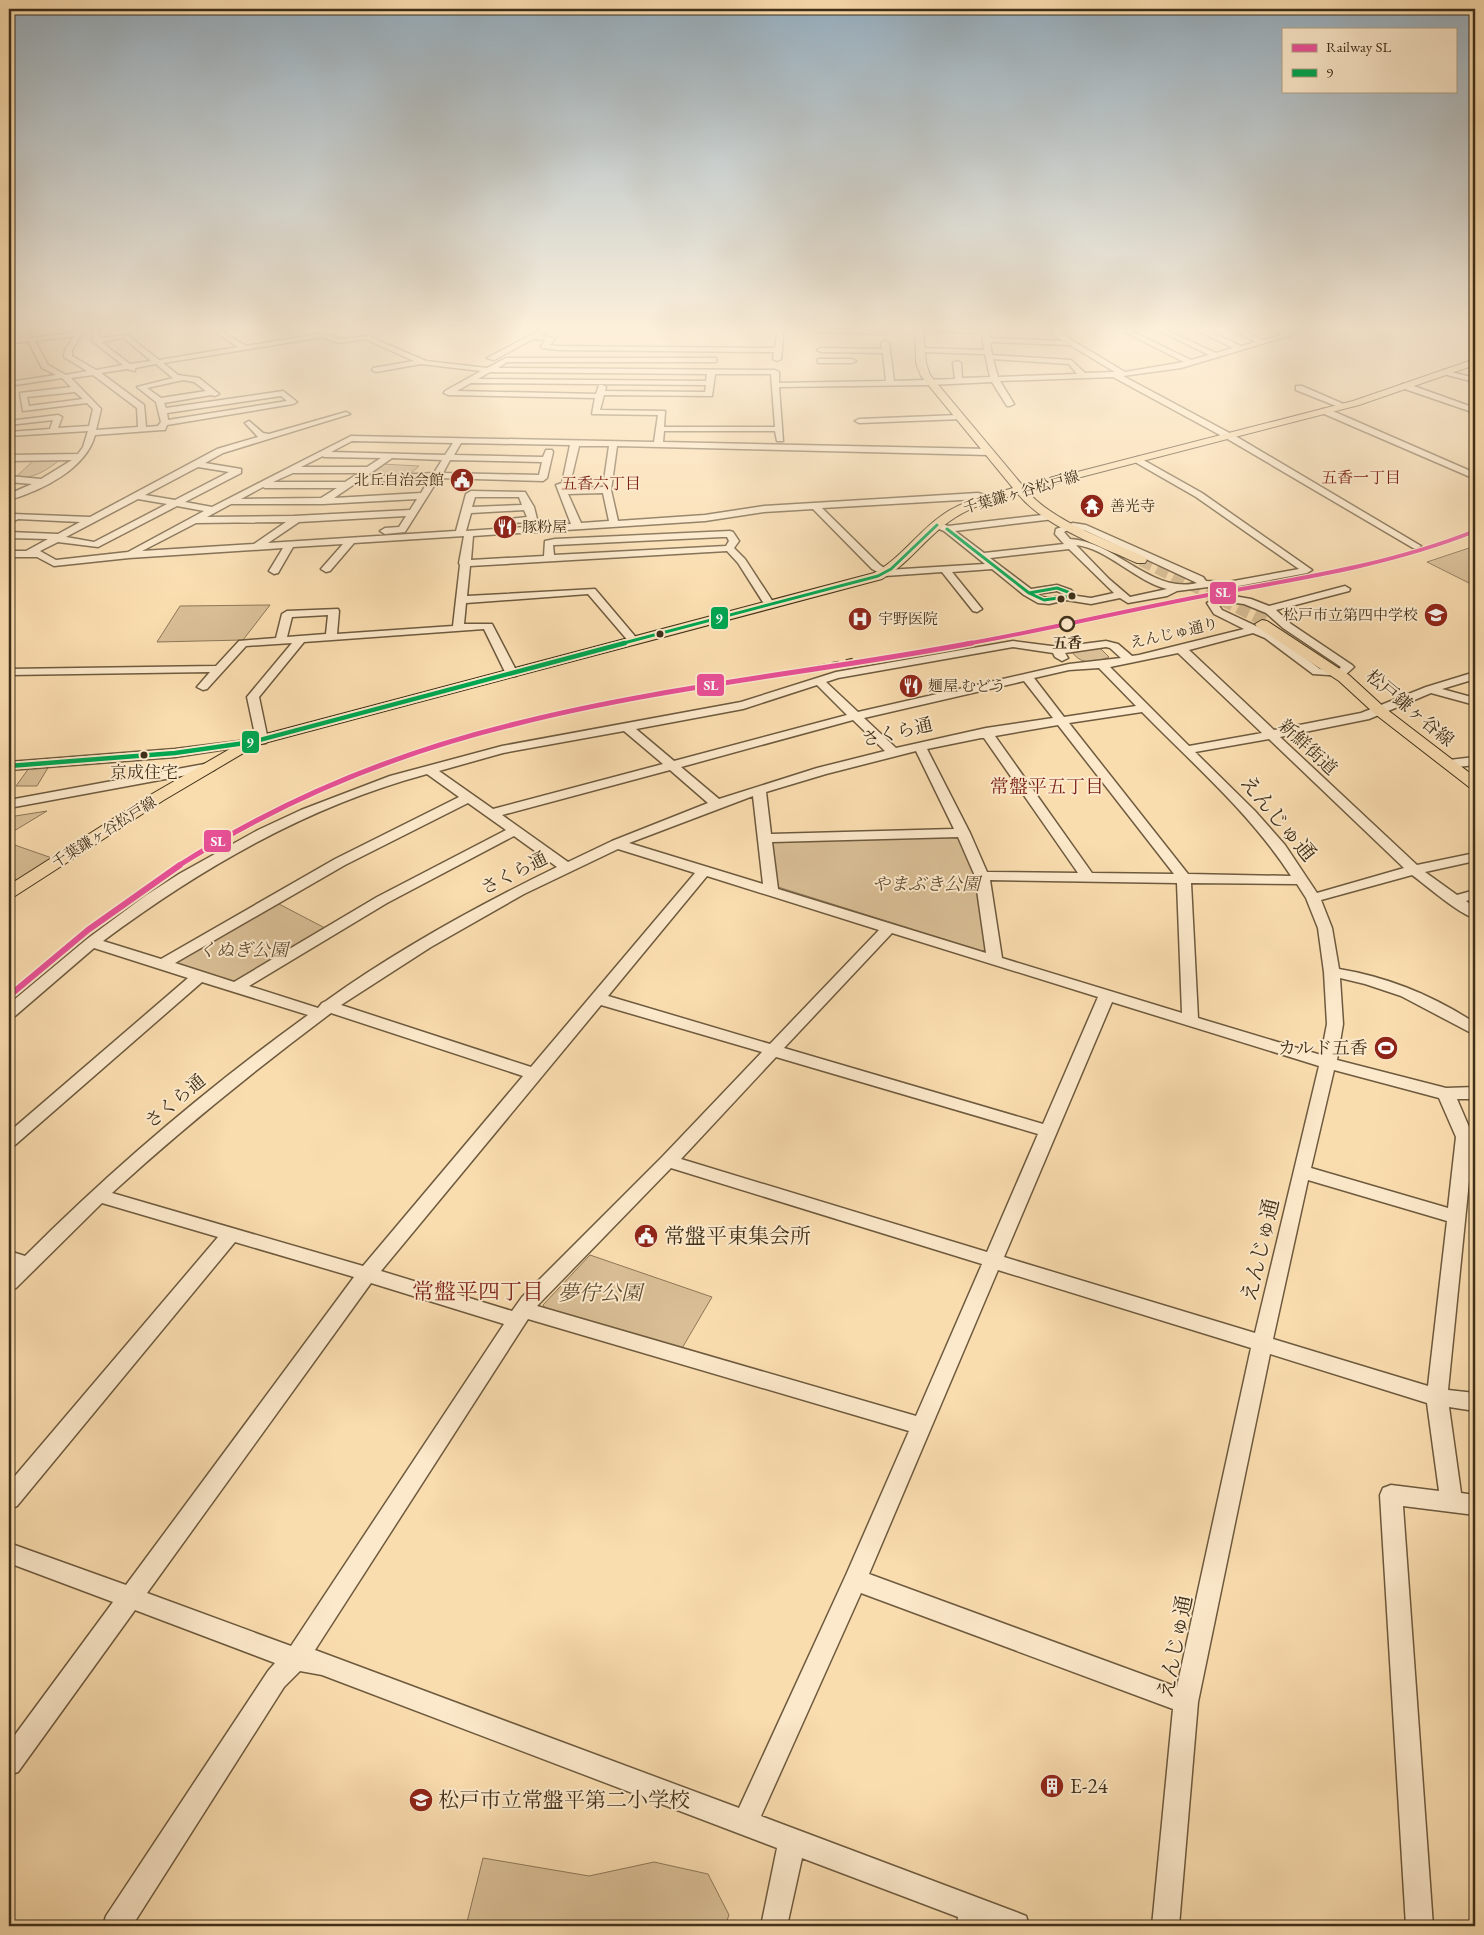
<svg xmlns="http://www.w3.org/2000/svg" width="1484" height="1935" font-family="'EB Garamond','Noto Serif JP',serif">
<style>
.green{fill:#dabf96;stroke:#8c7758}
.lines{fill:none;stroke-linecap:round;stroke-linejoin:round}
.major-tunnel{stroke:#d5ba91;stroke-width:12;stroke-dasharray:12 6;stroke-linecap:butt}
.minor-casing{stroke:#6e5a3e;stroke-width:3}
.major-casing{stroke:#3f2f19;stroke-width:2}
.minor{fill:#fce9cb;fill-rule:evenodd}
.major{fill:#faddaf;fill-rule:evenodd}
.rail{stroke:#3f2f19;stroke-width:3;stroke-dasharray:7 7;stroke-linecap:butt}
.bus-1-far1-casing{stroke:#fce9cb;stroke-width:5.5}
.bus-1-casing{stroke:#fce9cb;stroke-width:8}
.bus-1-far1{stroke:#00a651;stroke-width:3}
.bus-1{stroke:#00a651;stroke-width:4.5}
.rail-1-far2-casing{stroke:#fce9cb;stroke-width:6}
.rail-1-far1-casing{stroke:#fce9cb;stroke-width:8}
.rail-1-casing{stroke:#fce9cb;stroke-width:10}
.rail-1-far2{stroke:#e95098;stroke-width:4}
.rail-1-far1{stroke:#e95098;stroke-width:5}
.rail-1{stroke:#e95098;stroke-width:6}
.bus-dot{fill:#3f2f19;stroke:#fce9cb;stroke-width:2}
.stop-dot{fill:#fce9cb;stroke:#3f2f19;stroke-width:2.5}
.labels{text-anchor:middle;stroke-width:4;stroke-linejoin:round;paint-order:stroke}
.far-poi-label{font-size:15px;fill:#3f2f19;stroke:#fce9cb;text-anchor:start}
.far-street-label{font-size:15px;fill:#3f2f19;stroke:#fce9cb}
.far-stop-label{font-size:15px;font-weight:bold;fill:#3f2f19;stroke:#fce9cb}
.far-neighbourhood-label{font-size:16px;fill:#7a1f14;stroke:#fce9cb}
.bus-label{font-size:17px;fill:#3f2f19;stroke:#fce9cb}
.street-label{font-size:18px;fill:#3f2f19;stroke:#fce9cb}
.park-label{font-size:18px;font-style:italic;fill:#5e4c32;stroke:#fce9cb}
.poi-label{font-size:18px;fill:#3f2f19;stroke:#fce9cb;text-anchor:end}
.neighbourhood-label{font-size:19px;fill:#7a1f14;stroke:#fce9cb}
.near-street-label{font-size:21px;fill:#3f2f19;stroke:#fce9cb}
.near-poi-label{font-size:21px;fill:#3f2f19;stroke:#fce9cb;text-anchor:start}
.near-park-label{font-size:21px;font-style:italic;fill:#5e4c32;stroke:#fce9cb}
.near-neighbourhood-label{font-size:22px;fill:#7a1f14;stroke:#fce9cb}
.line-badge{stroke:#fce9cb;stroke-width:2}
.badge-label{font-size:14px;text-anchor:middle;font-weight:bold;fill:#fff}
</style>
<rect width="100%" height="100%" fill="#faddaf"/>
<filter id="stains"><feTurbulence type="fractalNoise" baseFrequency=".004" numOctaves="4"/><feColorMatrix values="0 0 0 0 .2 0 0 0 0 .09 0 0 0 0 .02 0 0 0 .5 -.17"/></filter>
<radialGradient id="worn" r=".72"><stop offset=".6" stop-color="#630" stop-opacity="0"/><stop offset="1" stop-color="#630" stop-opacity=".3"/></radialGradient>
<path class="green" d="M61,459c-14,11 -27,20 -46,19l19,-18z
M381,464l38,2 -10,9 -47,3z
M1475,546v40l-48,-24z
M270,605l-27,35 -86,2 23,-36z
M1100,648l9,9c-13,6 -28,8 -36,-4l4,-3z
M49,766l-12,20h-21l13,-18z
M47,811l-38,23v-17z
M954,836l5,2 14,32 14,80 -5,1 -204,-64 -6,-43 4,-3z
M9,843l43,15 -34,22 -9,-3z
M277,903l48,25 -86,52 -8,1 -53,-16 -1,-4z
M590,1255l122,42 -31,53 -134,-39 -4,-6z
M483,1858l106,18 65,-14 54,12 21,41 -4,11h-259z"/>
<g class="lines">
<path class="major-tunnel" d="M1141,560l128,63"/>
<g class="minor-casing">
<path id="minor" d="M10,327h7l4,3 30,-3 -25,6 7,5 53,-7v2l-5,2 -9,15v6l24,14 27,-5 -31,-24 1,-5 -3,-9h6l5,9 -2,2 28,-3 32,25 79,-13 -31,-20h8l31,19 78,-13 16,6 28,-3 58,25 61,7 19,-10h210v4h-209l-9,6 277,2 4,2v11l107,-2 -3,-28 -62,-1 -4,-2 4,-2 61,1 -1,-6 4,-2 4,2 5,38 61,-2 -2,-16 4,-2 4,2 1,15 28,-1 -5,-23 -64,-2 -4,-2 4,-2 63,2 -2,-17 -65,-3 -1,-1 3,-2 63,2v-2h6l2,11 73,3 -12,-8v-2l21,-4h16l-28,6 65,39 59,-10 -69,-35h8l68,33 18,-5 -58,-28h9l56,26 17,-5 -43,-21h9l42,19 15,-4 -29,-15h9l28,13 17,-5 -16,-8c9,0 15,5 23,6 6,0 21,-6 31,-6l-138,41 -58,8 114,61 184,109 -5,3 -3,-1 -182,-107 -118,-64 -113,4 14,23 -4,2h-3l-15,-24 -62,3 -151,2 4,54h-6l-2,-10h-111l-1,11 326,7 4,3 -4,3 -372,-9 -6,44 7,31 87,-6 59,-9 214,-13 17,5 -5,3 -12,-2 -156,9 58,57 7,5 98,-6 -41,-33 -10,-4v-4l3,-1 11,4 103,-12 3,1v4l-99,12 29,22 80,-9 -9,-10 1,-5 17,-6 13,2 117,52 3,4 22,1 71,-13 -103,-72 -61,-35v-4l3,-1 64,36 110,77 -5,3 -79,15 -20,-1 -31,4 -10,5 -39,7 -8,-5 -29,6 -25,-4 -17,4 -11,-1 -14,-8 -32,-26 -40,3 30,37 -5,3 -4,-1 -31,-39 -57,4 -13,-7 -59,-60 -49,3 -59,9 -232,15 -2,24 73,-4 1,-15 10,-2 175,-8 3,1 6,9 -5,7 11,11 30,46 -5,3 -4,-1 -28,-44 -11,-12 -257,15 -3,30 128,-7 44,52 -1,2h-8l-42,-49 -122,9 -2,21h28l26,50 -2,2h-8l-2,-2 -22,-45 -180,13 -45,55 9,43 -2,3 -91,14 -166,13v-8l166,-13 81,-10 -9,-42 45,-54 -46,3 -39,43 -4,1 -6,-3 13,-15 -201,3v-6l207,-3 23,-25 37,-3 6,-24 5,-3 51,-2 1,2 -2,23 116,-8 7,-61 -1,-2 5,-27 -110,7 -24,28 -4,1 -5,-3 22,-25 -50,3 -15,26 -4,1 -5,-3 14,-23 -154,10 -75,8 -17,-9h-28v-6h17l22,-12 -39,-1v-6l49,2 22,-12 -62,-3 -9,5v-7l4,-3 77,3 127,-68 41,-12 -13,-14 4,-2 14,12 6,1 77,-22 4,2 -127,39 -18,10 36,6v4l-56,29 27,5 139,-71 303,6 4,-27 -66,-1 3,-16 -147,-3 -4,-2 1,-2 36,-20 -60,-7 -45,8 -4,-2 1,-2 41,-7 -49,-22 -26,4 -16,-6 -160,26 15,12 21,3 20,16 -4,2 -4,-1 -47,8 2,5 117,-17 14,11 -4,2 -126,21 -2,5h-3l-67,5c-9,34 -54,56 -86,65v-6l23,-10 -23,-2v-6l32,3 31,-19 -63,1v-6l69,-1 5,-7 5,-16 -79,5v-4l41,-3 3,-9 -44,5v-4l49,-6 4,2 -4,11 31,-2 4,-17 -6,-6 -64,8 -3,-18 51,-6 -9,-9 -53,8v-4l47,-7 -14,-7 -14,-27 -19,3v-4l14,-2zM74,336l-9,14 -1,7 23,14 -21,4 -18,-10 -13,-24zM124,338l27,23 -21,3 -29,-22zM990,342l80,3 45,27 -30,1 -14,-13 -79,-5zM993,359l76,5 8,10 -79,3zM156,364l17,14 -36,9 19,15 5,20 -3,4 -12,1 -2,-22 -43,-32 26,-4 8,2v-3zM490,372l217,2 -1,7 -228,-2zM715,374h56l4,53h-111l1,-16 -65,-1 4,-15 108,1zM93,375l44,33 1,19 -42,3 5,-21 -30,-31zM183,380l11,2 12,9 -45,7 -14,-10zM471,383l235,2 -1,7 -100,-1 1,-4 -4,-2h-3l-3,9 -139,-3zM75,392l8,7 -54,7 -2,-9zM281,396l6,5 -119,19 -1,-7zM352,441l101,2 -8,12 -114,-3zM461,443l109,2 -8,38 -6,2 15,39 -105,7 5,-18 53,-3 3,7 -18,2v4l23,-1 5,-3 -3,-12 -9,-15 -54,-1 -5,3 -10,37 -188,12 31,-21 107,-6 -7,11 -14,1 -5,3 5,3 20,-2 34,-54 104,3 4,-3 6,-26 -1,-2h-6l-3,7 -89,-2zM579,446h30l-6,41 -37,2 -1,-3 5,-2zM323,456l1,1 57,1 -14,9h-66zM392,458l50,2 -8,13 -69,4zM450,460l92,2 -3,13 -96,-2zM198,467l31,5 -54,28 -30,-5zM293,473h66l-14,9h-72zM430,478l-9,15 -87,5 22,-15zM263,487l2,1h72l-16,10 -80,1zM603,493l6,28 -28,2 -13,-29zM475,497h44l3,8 -50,2zM138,499l29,5 -73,38 -28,-5zM417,499l-7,11 -116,6 -87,1 24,-13h92zM177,506l27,5 -76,41 -72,8 -16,-9 18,-9 40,5zM286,522l-32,22 -112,7 54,-28zM1071,528l13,2 113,53c-46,11 -80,-41 -127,-44l-6,-7zM722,537h5l2,4 -3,5 -172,9 -1,-10h2zM1076,545c31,3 59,36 91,44l-37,8 -21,-18zM1069,549l45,44 -23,5 -14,-2 -6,-6 -14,-5 -26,4 -41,-31zM1057,591l8,4c-10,2 -20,6 -28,-1zM328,615l-2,19 -39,3 5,-20z
M160,327h22l-16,4z
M546,327h8l-14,8 13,3 2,1 -5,6 8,1 217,2 3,-21h6l-3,32 -4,2 -4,-2 1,-7 -216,-2 -16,-2 -1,-2 5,-6 -13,-1 -39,21 -7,-2z
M1452,327h10l13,5v4z
M820,329l65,1 3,2 -3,2 -67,-2v-2z
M818,359h34l4,2 -4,2h-34z
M1443,370l32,8v4l-32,-8z
M1402,384h6l67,24v5l-73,-25z
M1296,386h6l46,20 -7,2 -45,-18z
M1322,409h6l147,64v6l-153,-66z
M959,415h3v4l-103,4 -4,-2 4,-2z
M1345,586l5,3 -1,2 -73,19 15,14 61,41 2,2 -10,9 -31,-2 -48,-36 -12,-5 -64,17 85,80 87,-17 65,-26 49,-15v7l-33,10 33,9v7l-44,-12 -62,26 -89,18 137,128 58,-12v8l-50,11 32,23 18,-5v8l-9,3 9,7v10c-15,-3 -49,-33 -63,-43l-91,25 11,28 7,41c49,8 95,27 136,54v12l-74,-39 -36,-12 -25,-6 3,46 -6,36 109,28 29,-1v12h-18l15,35 3,2v16l-3,-1 -24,239 27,3v18l-26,-4 12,86 14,2v20l-72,-9 30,420h-27l-26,-431 3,-7 8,-3 48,6 -12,-88 -157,-49 -72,348 -19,224h-27l21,-217 -312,-116 -100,223 255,96 10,4 3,10h-72l1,-9 -156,-59 -15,68h-26l16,-78 -455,-173 -22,-4 -16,16 -152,239h-29l3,-10 162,-245 7,-8 -140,-53 -117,162 -9,3v-32l104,-141 -104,-39v-20l117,42 228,-308 -119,-35 -218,264 -8,3v-26l209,-246 -116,-34 -86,85 -7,2v-19l4,-4 -4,-2v-14l16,5c88,-88 182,-168 283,-241l-106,-33 -187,163 -6,2v-15l179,-154 -94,-30 -79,68 -6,1v-13l78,-65 58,-43 34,-22 79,-44 43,-20 89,-34 112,-30 239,-44 95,-30 177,-31 46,6 47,-6 12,3 14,12 7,-1 105,-26 -30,-15 -7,-11 9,-6 12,-2 23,4 18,7zM1228,602l16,2 22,9 17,15 58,39 -4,4 -17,-2 -47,-35 -51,-24 -4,-6zM1013,647l40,6 2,4 7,4 6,-3 -3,-5 41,-6 4,1 11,10 -52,6 -211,48 -32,-30 12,-4zM1178,653l84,80 -73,13 -79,-79zM1099,668l37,38 -72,11 -30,-39 35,-8zM1024,681l29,37 -67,10 -90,20 -32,-30zM817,685l30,30 -173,46 -38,-32 107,-20zM1142,712c51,52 109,102 149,164l-103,-2 -119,-151zM853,720l32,31 -68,17 -98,31 -38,-32zM1058,725l116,149 -82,-1 -97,-137zM624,731l39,33 -170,45 -54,-38 64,-18zM981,738h3l94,135 -91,-1 -17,-39 -43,-84zM1269,739l135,129 -87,25 -32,-48 -30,-34 -60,-59zM916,751l38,78 -183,5 -5,-42 60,-18zM670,770l38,33 -96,38 -44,21 -66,-47zM427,774l32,23 -124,62 -174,100 -58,-18c98,-73 205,-135 324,-167zM753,796l10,88 -134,-41zM468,803l38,27 -129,67 -143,85 -59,-19 170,-98zM514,836l43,31c-78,38 -160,83 -231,134l-4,2 -4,5 -69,-22 138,-83zM958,837l17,39 11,77 -208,-64 -6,-47zM618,849l77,24 -164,194 -190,-62 90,-58 93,-53zM707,876l172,54 -109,114 -162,-48zM990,880l187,3 5,130 -180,-55zM1191,883l106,1 9,14 12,30 6,44 3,52 -6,31 -123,-37zM892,933l206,64 -55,127 -259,-76zM1112,1002l207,64 -64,267 -251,-76zM601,1005l161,47 -100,105 -140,140 -10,14 -131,-40zM331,1013l192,63 -160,190 -251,-73c71,-65 143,-123 219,-180zM776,1057l262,77 -51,118 -306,-93zM1334,1070l105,28 17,39 -8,71 -137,-40zM671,1168l311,96 -66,152 -379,-110zM1308,1180l139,41 -19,165 -155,-47zM998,1270l253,78 -74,339 -308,-113zM371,1283l133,41 -213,322 -144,-53zM528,1319l381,112 -63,144 -107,233 -424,-158z
M1475,757v8l-26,3 -6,-4 6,-4z
M210,763l4,1 2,3 -2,3 -205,38v-8z"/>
</g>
<g class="major-casing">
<path id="major" d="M915,327h8l3,36 4,12 93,111 330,-85 122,-42v6l-116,40 -332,86c25,30 83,50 118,66l2,3 -2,3h-8c-39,-18 -92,-36 -119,-69 -24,7 -48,12 -68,27 -25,17 -41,43 -68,58l-625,166 -93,55 -149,96 -6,1v-12l143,-91 95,-55 627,-166c26,-14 43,-40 67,-57 21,-16 47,-20 72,-28l-92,-112 -5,-13z
M1262,620l5,1 82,54 36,33 90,69v12l-6,-2 -94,-73 -36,-33 -82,-54 -2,-3z"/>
</g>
<use href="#minor" class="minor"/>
<use href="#major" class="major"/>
<path class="rail" d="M791,672l63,-13"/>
<g class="bus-1-far1-casing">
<path id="bus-1-far1" d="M947,529l82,64
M947,529l82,64
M1057,588l11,4 4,4 -28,4 -15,-7z
M620,644l258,-68 13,-7 46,-44"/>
</g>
<g class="bus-1-casing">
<path id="bus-1" d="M9,766l166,-13 77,-11 373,-99"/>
</g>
<use href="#bus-1-far1" class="bus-1-far1"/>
<use href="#bus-1" class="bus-1"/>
<g class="rail-1-far2-casing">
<path id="rail-1-far2" d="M966,644c79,-14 158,-33 237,-48 93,-17 184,-30 272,-65"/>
</g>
<g class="rail-1-far1-casing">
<path id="rail-1-far1" d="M178,866c102,-65 215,-112 333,-141 152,-39 308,-53 461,-82"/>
</g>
<g class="rail-1-casing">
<path id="rail-1" d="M9,996l79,-66 92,-65"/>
</g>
<use href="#rail-1-far2" class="rail-1-far2"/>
<use href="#rail-1-far1" class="rail-1-far1"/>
<use href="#rail-1" class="rail-1"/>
</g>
<linearGradient id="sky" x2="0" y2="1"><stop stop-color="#95adbd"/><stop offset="0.55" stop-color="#fdf0db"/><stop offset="1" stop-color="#fdf0db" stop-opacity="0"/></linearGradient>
<rect width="1484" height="598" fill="url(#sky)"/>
<defs>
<g id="civic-disc" transform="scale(1.25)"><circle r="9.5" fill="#8f2418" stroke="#fce9cb"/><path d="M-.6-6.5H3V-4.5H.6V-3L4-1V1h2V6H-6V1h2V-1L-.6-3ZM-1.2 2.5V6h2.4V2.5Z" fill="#fff"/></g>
<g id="temple-disc" transform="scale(1.25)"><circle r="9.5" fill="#8f2418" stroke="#fce9cb"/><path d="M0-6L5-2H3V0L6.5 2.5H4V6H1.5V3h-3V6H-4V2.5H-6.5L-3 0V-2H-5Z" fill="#fff"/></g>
<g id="restaurant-disc" transform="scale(1.25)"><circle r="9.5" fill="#8f2418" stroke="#fce9cb"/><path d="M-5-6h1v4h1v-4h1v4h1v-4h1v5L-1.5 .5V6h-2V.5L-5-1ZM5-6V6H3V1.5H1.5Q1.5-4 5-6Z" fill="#fff"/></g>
<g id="school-disc" transform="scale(1.25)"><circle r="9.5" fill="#8f2418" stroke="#fce9cb"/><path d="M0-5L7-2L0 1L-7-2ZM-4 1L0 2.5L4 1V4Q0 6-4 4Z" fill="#fff"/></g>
<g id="hospital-disc" transform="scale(1.25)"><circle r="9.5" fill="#8f2418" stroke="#fce9cb"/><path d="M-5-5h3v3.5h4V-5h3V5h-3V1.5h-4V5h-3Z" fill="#fff"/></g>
<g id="stadium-disc" transform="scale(1.25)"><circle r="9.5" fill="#8f2418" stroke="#fce9cb"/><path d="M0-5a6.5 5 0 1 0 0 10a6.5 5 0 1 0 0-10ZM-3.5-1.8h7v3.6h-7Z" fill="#fff"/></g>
<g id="building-disc" transform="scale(1.25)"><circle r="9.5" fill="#8f2418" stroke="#fce9cb"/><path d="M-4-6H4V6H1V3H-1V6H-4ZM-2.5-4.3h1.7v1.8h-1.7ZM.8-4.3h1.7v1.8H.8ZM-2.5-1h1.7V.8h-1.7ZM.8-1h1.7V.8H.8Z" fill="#fff"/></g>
</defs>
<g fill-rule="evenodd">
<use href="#civic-disc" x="462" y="480"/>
<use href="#temple-disc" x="1092" y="506"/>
<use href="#restaurant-disc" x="505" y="527"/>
<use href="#school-disc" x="1436" y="615"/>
<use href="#hospital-disc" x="860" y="619"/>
<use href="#restaurant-disc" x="911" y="686"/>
<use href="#stadium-disc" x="1386" y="1048"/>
<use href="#civic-disc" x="646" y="1236"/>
<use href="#building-disc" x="1052" y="1786"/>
<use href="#school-disc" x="421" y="1800"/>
</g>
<g class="bus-dot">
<circle cx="1072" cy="596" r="4.5"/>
<circle cx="1061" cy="599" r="4.5"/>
<circle cx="660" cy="634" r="4.5"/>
<circle cx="144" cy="755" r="4.5"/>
</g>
<circle class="stop-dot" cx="1067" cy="624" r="7"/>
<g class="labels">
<g class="far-poi-label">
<text x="444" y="485" text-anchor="end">北丘自治会館</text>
<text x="1110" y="511">善光寺</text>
<text x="522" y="532">豚粉屋</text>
<text x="1418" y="620" text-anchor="end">松戸市立第四中学校</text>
<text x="878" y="624">宇野医院</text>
<text x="928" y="691">麺屋 むどう</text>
</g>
<g class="far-street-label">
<text transform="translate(1021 492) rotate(-16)" y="5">千葉鎌ヶ谷松戸線</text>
<text transform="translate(1174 633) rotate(-13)" y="5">えんじゅ通り</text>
<text transform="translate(104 832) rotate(-32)" y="5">千葉鎌ヶ谷松戸線</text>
</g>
<g class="far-stop-label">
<text x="1067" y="648">五香</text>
</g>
<g class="far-neighbourhood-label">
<text x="1361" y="483">五香一丁目</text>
<text x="601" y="489">五香六丁目</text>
</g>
<g class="bus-label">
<text x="144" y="778">京成住宅</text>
</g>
<g class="street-label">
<text transform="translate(1410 708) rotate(40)" y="6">松戸鎌ヶ谷線</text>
<text transform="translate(897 732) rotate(-13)" y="6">さくら通</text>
<text transform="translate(1308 747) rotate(43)" y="6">新鮮街道</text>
<text transform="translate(514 873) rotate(-27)" y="6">さくら通</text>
<text transform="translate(175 1101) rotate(-40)" y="6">さくら通</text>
</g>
<g class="park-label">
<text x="926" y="890">やまぶき公園</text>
<text x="243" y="956">くぬぎ公園</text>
</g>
<g class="poi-label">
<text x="1368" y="1054">カルド五香</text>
</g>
<g class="neighbourhood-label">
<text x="1047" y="793">常盤平五丁目</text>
</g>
<g class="near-street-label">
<text transform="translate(1278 818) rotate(50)" y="7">えんじゅ通</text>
<text transform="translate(1260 1250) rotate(-77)" y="7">えんじゅ通</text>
<text transform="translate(1175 1647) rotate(-79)" y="7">えんじゅ通</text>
</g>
<g class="near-poi-label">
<text x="664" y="1243">常盤平東集会所</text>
<text x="1070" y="1793">E-24</text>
<text x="438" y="1807">松戸市立常盤平第二小学校</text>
</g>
<g class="near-park-label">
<text x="600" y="1300">夢佇公園</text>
</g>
<g class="near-neighbourhood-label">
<text x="478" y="1299">常盤平四丁目</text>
</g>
</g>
<g class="line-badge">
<rect x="1209" y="581" width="28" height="24" rx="5" fill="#e95098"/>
<rect x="710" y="606" width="19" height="24" rx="5" fill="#00a651"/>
<rect x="696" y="673" width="29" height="24" rx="5" fill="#e95098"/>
<rect x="241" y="730" width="19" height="24" rx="5" fill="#00a651"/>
<rect x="203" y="829" width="29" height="24" rx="5" fill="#e95098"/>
</g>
<g class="badge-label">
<text x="1223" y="597">SL</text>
<text x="719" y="623">9</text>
<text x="711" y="690">SL</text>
<text x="250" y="747">9</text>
<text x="218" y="846">SL</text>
</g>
<rect width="1484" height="1935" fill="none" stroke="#faddaf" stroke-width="30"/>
<rect x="10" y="10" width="1464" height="1915" fill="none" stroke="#3f2f19" stroke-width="2.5"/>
<rect x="15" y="15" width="1454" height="1905" fill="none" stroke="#3f2f19"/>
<rect x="1282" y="28" width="175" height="65" fill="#fce9cb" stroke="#b09f84"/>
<rect x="1292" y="44" width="25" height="8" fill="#e95098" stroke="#b09f84"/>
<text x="1326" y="52" font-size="15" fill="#3f2f19">Railway SL</text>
<rect x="1292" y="69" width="25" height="8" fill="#00a651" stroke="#b09f84"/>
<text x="1326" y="78" font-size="15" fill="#3f2f19">9</text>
<rect width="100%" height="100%" filter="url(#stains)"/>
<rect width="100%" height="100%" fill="url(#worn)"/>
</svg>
